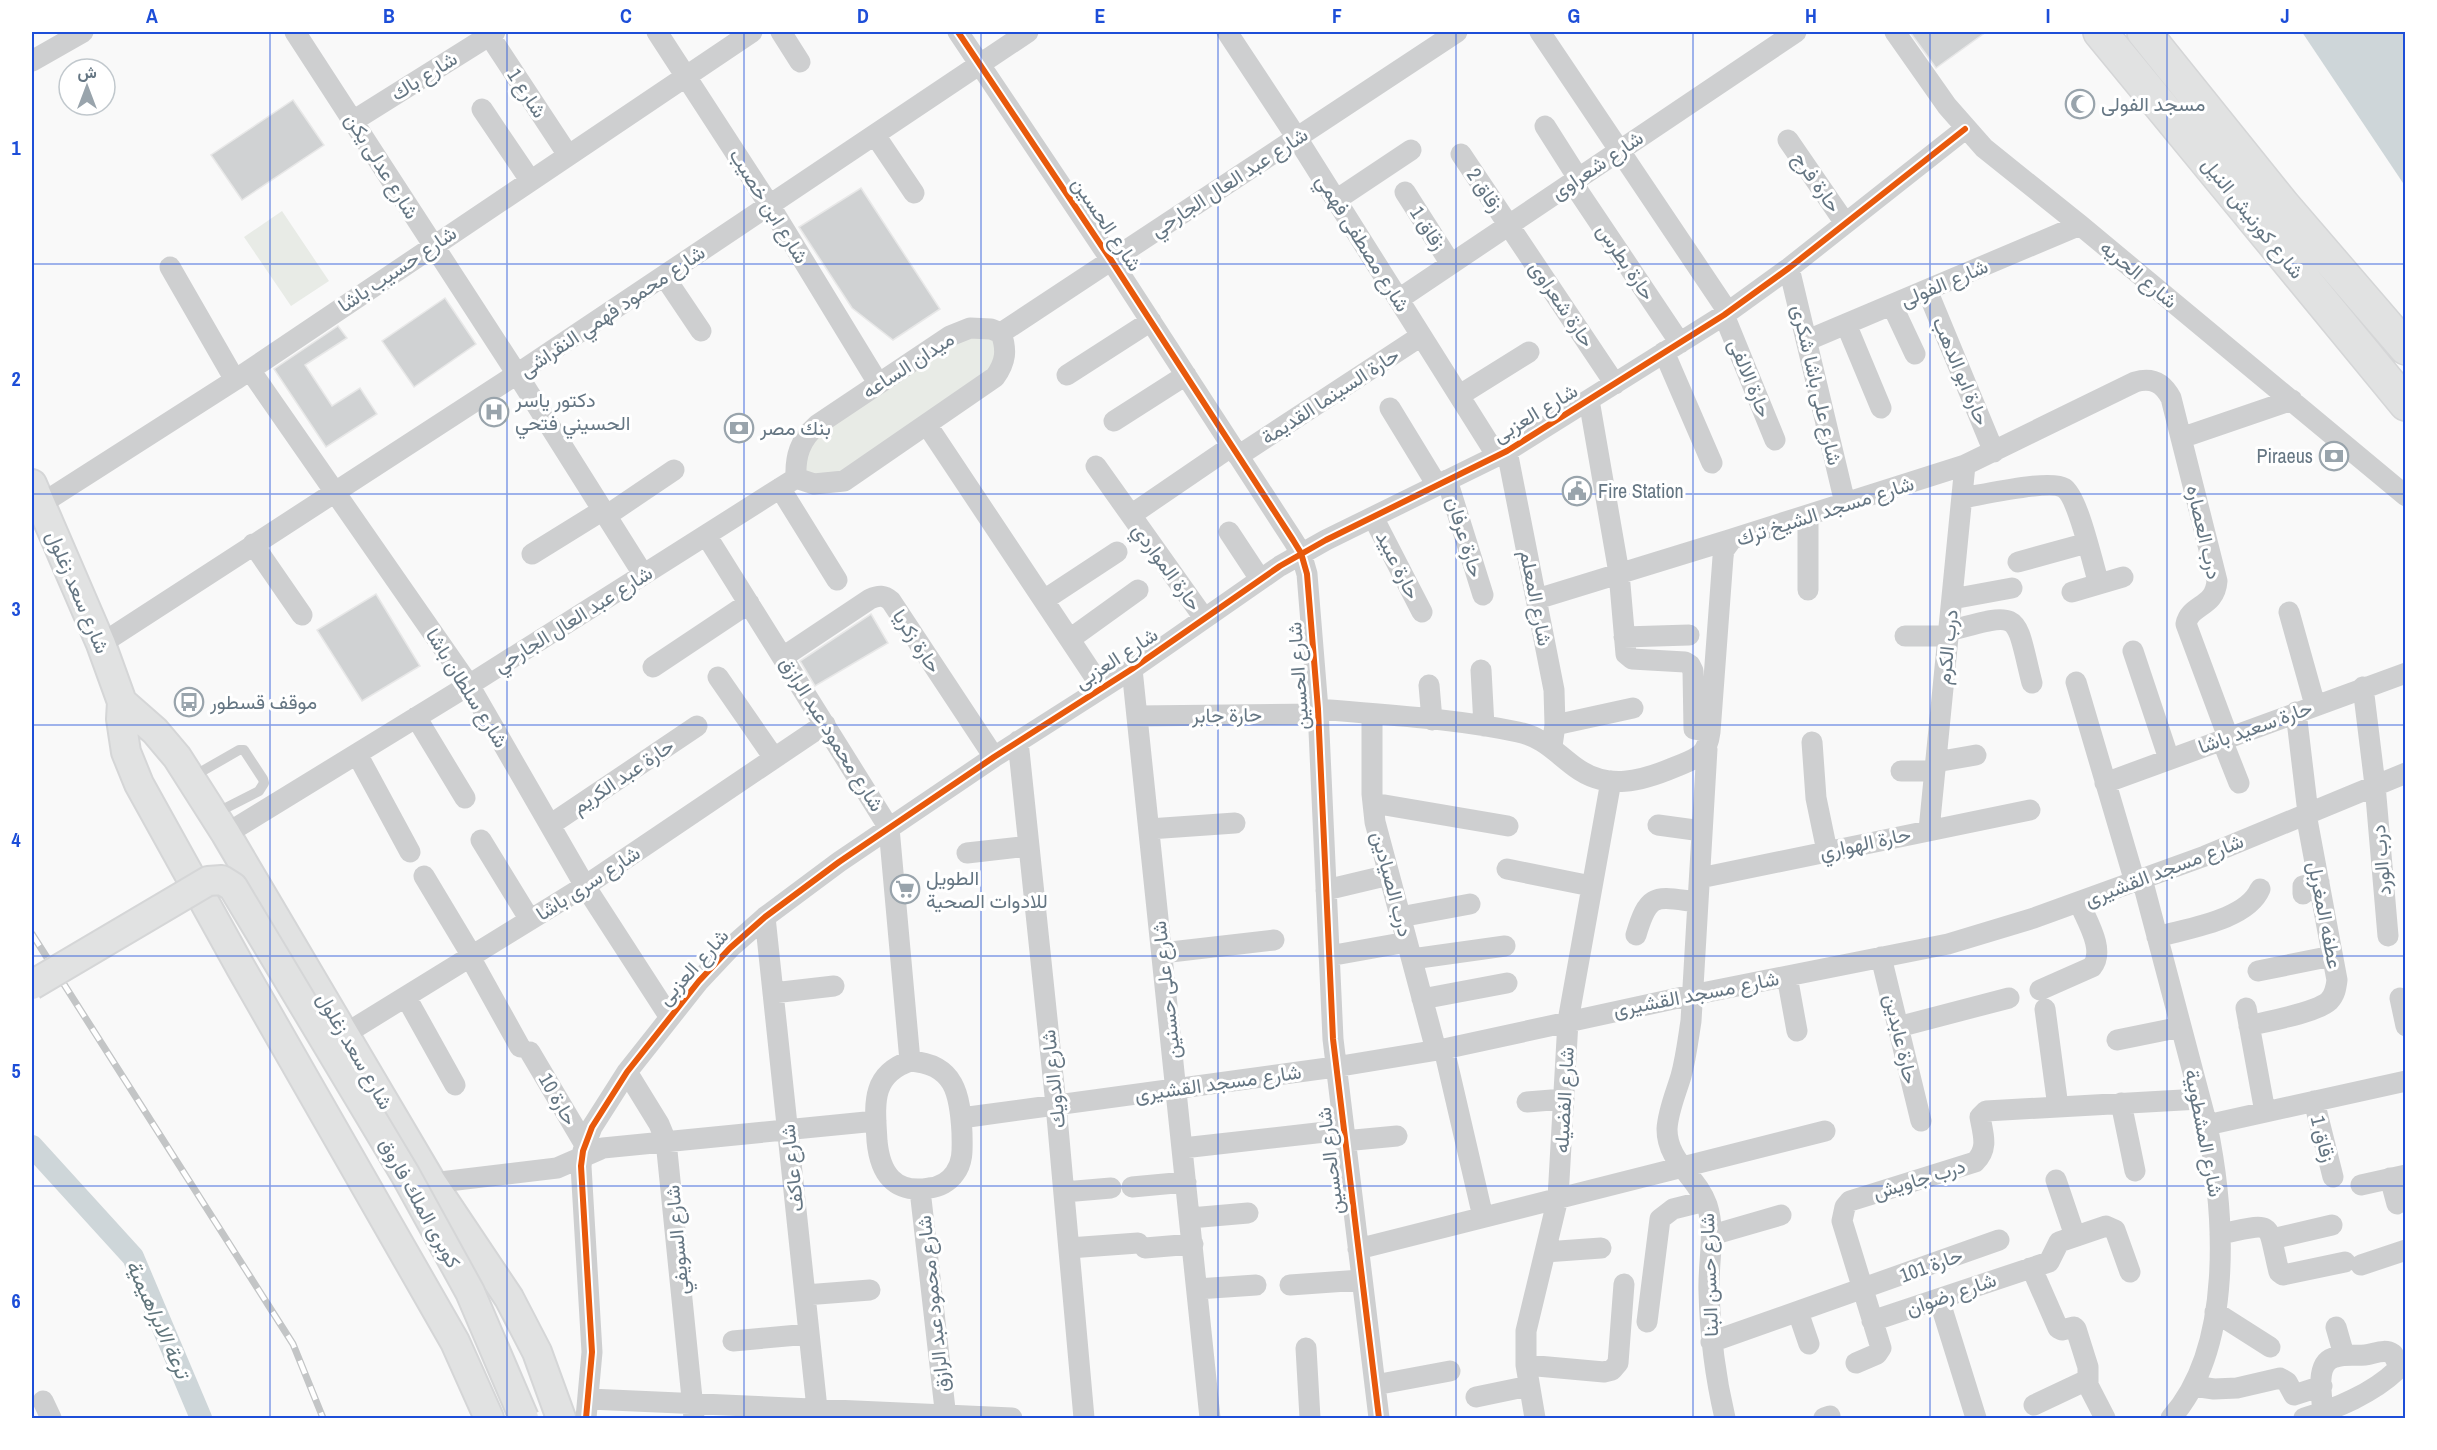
<svg xmlns="http://www.w3.org/2000/svg" width="2437" height="1450" font-family="'Archivo Narrow',Vazirmatn,sans-serif">
<style>
.green{fill:#e8ebe6}
.water{fill:#ced6d9}
.lines{fill:none;stroke-linecap:round;stroke-linejoin:round}
.canal{stroke:#ced6d9;stroke-width:22}
.building{fill:#d0d2d3;stroke:#e8e8e8;stroke-width:1.5}
.secondary-casing{stroke:#d5d6d7;stroke-width:32}
.primary-casing{stroke:#d5d6d7;stroke-width:36}
.service{stroke:#cecfd0;stroke-width:10}
.minor{stroke:#cecfd0;stroke-width:21}
.secondary{stroke:#e1e2e2;stroke-width:28}
.primary{stroke:#e1e2e2;stroke-width:33}
.rail-casing{stroke:#c3c5c6;stroke-width:7}
.rail{stroke:#fff;stroke-width:4.5;stroke-dasharray:14;stroke-linecap:butt}
.secondary-bridge-casing{stroke:#d5d6d7;stroke-width:32;stroke-linecap:butt}
.secondary-bridge{stroke:#e1e2e2;stroke-width:28}
.cycleway-casing{stroke:#fff;stroke-width:10}
.cycleway{stroke:#e8590c;stroke-width:6}
.grid{fill:none;stroke:#1d4ed8;stroke-width:1.5;stroke-opacity:0.55}
.labels{text-anchor:middle;stroke-width:6;stroke-linejoin:round;paint-order:stroke}
.street-label{font-size:20px;fill:#657683;stroke:#fff}
.poi-label{font-size:20px;fill:#657683;stroke:#fff;text-anchor:start}
.water-label{font-size:21px;font-style:italic;fill:#60757c;stroke:#fff}
.neatline{fill:none;stroke:#1d4ed8;stroke-width:2}
.grid-label{font-size:20px;text-anchor:middle;font-weight:bold;fill:#1d4ed8}
</style>
<rect width="100%" height="100%" fill="#f9f9f9"/>
<path class="green" d="M282,211l47,70 -38,25 -47,-69z
M966,336l29,3v28l-153,108 -41,-1 11,-35z"/>
<path class="water" d="M2302,32h103v154z"/>
<g class="lines">
<path class="canal" d="M32,1146l101,111 68,161"/>
</g>
<path class="building" d="M1910,32h76l-50,36z
M293,100l31,45 -82,55 -31,-45z
M861,188l79,121 -47,31 -41,-32 -53,-81z
M445,298l31,46 -62,43 -32,-46z
M338,326l9,12 -42,27 27,41 28,-18 17,26 -51,33 -52,-78z
M376,594l44,72 -58,35 -45,-71z
M871,614l17,29 -73,43 -15,-25z"/>
<g class="lines">
<g class="secondary-casing">
<path id="secondary" d="M32,484l69,160 21,58 -1,17 5,33 13,32 102,184 214,374 34,76
M122,702l33,29 22,26 49,77 206,349 77,115 28,54 24,66"/>
</g>
<g class="primary-casing">
<path id="primary" d="M2100,32l306,372
M2144,32l139,173 123,143"/>
</g>
<path class="service" d="M192,777l47,-27h5l19,29 1,4 -5,8 -45,23"/>
<path class="minor" d="M295,32l222,342 126,200
M487,32l81,123
M657,32l113,174 108,177
M781,32l19,30
M958,32l153,228 182,280 8,13 6,21 11,135 15,330 46,379
M1227,32l70,106 200,318
M1540,32l188,280
M1895,32l52,74 37,42 96,77 326,271
M32,61l51,-29
M482,109l48,71
M353,121l142,-89
M1545,126l33,52
M875,135l39,58
M1788,140l57,83
M1461,154l154,230
M1572,182l108,161
M1405,192l46,72
M1336,200l75,-50
M170,267l65,113
M1789,268l56,235
M664,276l37,55
M1927,290l67,162
M1399,299l397,-267
M1892,305l23,49
M1724,315l51,125
M1846,324l35,84
M970,328l21,1 10,4c6,17 5,29 -6,44l-151,104 -30,3 -18,-6c-1,-22 4,-38 21,-53l133,-89z
M1001,333l456,-301
M1808,340l272,-115
M1664,352l48,111
M250,370l219,315 116,201 84,130
M1067,375l84,-54
M1460,395l69,-43
M1589,400l30,173 7,81 6,5 53,3 5,3 3,6 1,58 16,3
M1390,408l47,77
M1114,421l72,-46
M927,425l175,263
M2181,438l111,-38
M1507,451l47,239 1,35 -3,21
M1238,456l183,-120
M1096,466l108,152
M1447,480l36,115
M780,488l57,92
M1962,498c19,-3 88,-19 102,-10 14,9 29,77 35,96
M41,504l194,-124 517,-348
M1131,515l101,-69
M1808,515v75
M606,516l68,-46
M1373,517l49,95
M1229,532l31,47
M706,535l183,293 21,233
M253,544l49,71
M532,554l71,-44
M2018,562l69,-19
M2072,592l51,-15
M1537,599l195,-60
M1952,599l60,-11
M1044,600l73,-48
M2289,612l26,93
M1949,631c74,-20 65,-20 83,52
M1905,636h43
M1624,637l65,-2
M1070,639l68,-49
M101,644l416,-270 511,-342
M2133,651l36,108
M783,657l87,-58c9,-4 14,-4 21,2l103,156
M653,667l96,-64
M1132,669l78,749
M1481,670l3,56
M718,677l56,81
M2076,682l59,200
M1429,685l3,35
M2363,687l12,98 13,151
M1318,709c66,6 135,9 200,23 25,5 38,21 57,35 32,24 67,14 100,0 21,-9 32,-10 35,-35l13,-175 1,-7 8,-11 233,-74 170,-83c17,-5 28,1 36,16l46,183c-2,27 -27,23 -31,43l42,113
M2296,712l12,101
M1372,714v80l3,28 61,228
M1137,716l181,-2
M416,717l49,81
M1555,725l78,-17
M2222,740l17,43
M1018,741l38,364 28,313
M1812,742l4,56 11,53
M1707,749l-16,272c-3,19 -5,37 -10,55 -5,17 -13,35 -14,53 0,33 30,47 40,76 9,28 1,57 2,86 1,44 6,85 16,127
M357,754l53,98
M1936,762l40,-7
M1901,771h34
M2105,783l301,-110
M1373,803l135,23
M550,825l147,-99
M1658,825l44,6
M1149,829l86,-6
M1929,830l36,-365
M226,834l243,-149 327,-207
M481,840l49,80
M967,853l62,-7
M1507,869l84,17
M424,876l48,80
M1700,878l330,-68
M2142,879l65,246c18,88 27,222 -36,293
M1326,890l63,-15
M2303,894v-8l16,-4
M765,917l53,501
M1400,917l70,-13
M1636,935c13,-44 20,-38 61,-33
M2157,937c31,-9 90,-17 103,-48
M1162,953l112,-13
M1329,956l78,-14
M470,957l50,90
M1881,957l40,164
M1412,959l93,-13
M2258,971l74,-15
M1787,976l10,55
M2040,990l52,-23c14,-17 -6,-47 -13,-65
M773,993l61,-7
M406,997l49,88
M2400,998l6,28
M1422,999l85,-16
M2246,1008l19,104
M2045,1009l13,98
M2249,1026c18,-5 67,-13 80,-25 6,-6 7,-13 8,-21l-31,-166
M1898,1027l111,-29
M345,1034l240,-148 240,-162
M2117,1040l64,-13
M1444,1049l39,168
M530,1052l55,93
M910,1061c45,3 50,33 52,72 0,13 2,28 -7,40 -6,9 -16,14 -26,15 -35,6 -49,-15 -52,-47 -2,-36 -7,-66 33,-80z
M627,1072l32,52 7,17 28,277
M2314,1101l19,76
M1527,1102l37,-3
M2121,1103l14,68
M961,1118l374,-51 109,-18 248,-54 256,-51 86,-26 171,-62 201,-83
M2207,1125l199,-44
M1344,1141l53,-5
M1183,1148l160,-18
M2390,1178l7,26
M2056,1180l19,56
M432,1183l125,-15 46,-20 273,-27
M2361,1185l45,-10
M1132,1187l54,-5
M920,1190l26,228
M1064,1192l47,-4
M1190,1218l58,-5
M2220,1234c56,-11 46,-15 59,38l4,3 62,-13
M1712,1235l69,-20
M2272,1239l60,-14
M1069,1248l69,-5
M1145,1248l48,-4
M1358,1249l467,-118
M1545,1252l56,-4
M2361,1265l45,-15
M2030,1268l3,3 25,57 4,2 12,-3 2,2 12,38v18l17,33
M1290,1285l71,-5
M1197,1289l59,-4
M805,1295l65,-5
M1939,1299l37,119
M1798,1312l11,32
M2215,1312l55,35
M1872,1321l177,-59 10,-20 47,-16 9,4 15,42
M1647,1322l13,-103 13,-10 32,-8
M2336,1327l8,28
M733,1341l76,-7
M1711,1342l288,-102
M1306,1348l4,70
M1856,1363l21,-9 4,-6 -39,-127 3,-14 5,-6 125,-39c14,-13 8,-28 5,-45l6,-6 214,-12
M1526,1365l78,7 8,-2 6,-7 6,-79
M1375,1385l75,-14
M2193,1386l21,3 23,-1 43,-10 7,4 7,13 28,-9
M1476,1397l53,-11
M589,1399l423,19
M43,1401l8,17
M2034,1405l53,-25
M586,1418l6,-66 -11,-186 2,-15 9,-24 35,-55 72,-91 31,-33 35,-31 74,-55 155,-105 138,-88 148,-103 46,-26 181,-89 217,-136 65,-47 176,-139
M1535,1418l-9,-53v-34l32,-133 10,-177 43,-240
M1824,1418l6,-2
M2304,1418c32,-9 69,-25 93,-48l1,-6 -5,-10c-9,-6 -18,0 -28,1 -10,1 -20,-1 -29,2 -22,4 -14,39 -13,55"/>
<use href="#secondary" class="secondary"/>
<use href="#primary" class="primary"/>
<g class="rail-casing">
<path id="rail" d="M32,934l261,410 30,74"/>
</g>
<use href="#rail" class="rail"/>
<g class="secondary-bridge-casing">
<path id="secondary-bridge" d="M32,985l176,-104 14,-1 11,7 172,287 65,118 54,126"/>
</g>
<use href="#secondary-bridge" class="secondary-bridge"/>
<g class="cycleway-casing">
<path id="cycleway" d="M958,32l153,228 182,280 8,13 6,21 11,135 15,330 46,379
M586,1418l6,-66 -11,-186 2,-15 9,-24 35,-55 72,-91 31,-33 35,-31 74,-55 155,-105 138,-88 148,-103 46,-26 181,-89 217,-136 65,-47 176,-139"/>
</g>
<use href="#cycleway" class="cycleway"/>
</g>
<path class="grid" d="M270,32v1386M507,32v1386M744,32v1386M981,32v1386M1218,32v1386M1456,32v1386M1693,32v1386M1930,32v1386M2167,32v1386M32,264h2374M32,494h2374M32,725h2374M32,956h2374M32,1186h2374"/>
<defs>
<g id="mosque-ring" transform="scale(1.5)"><circle r="9.5" fill="#fff" stroke="#99a4ac" stroke-width="1.5"/><path d="M3.5-4.9A6 6 0 1 0 3.5 4.9A5 5 0 1 1 3.5-4.9Z" fill="#99a4ac"/></g>
<g id="hospital-ring" transform="scale(1.5)"><circle r="9.5" fill="#fff" stroke="#99a4ac" stroke-width="1.5"/><path d="M-5-5h3v3.5h4V-5h3V5h-3V1.5h-4V5h-3Z" fill="#99a4ac"/></g>
<g id="bank-ring" transform="scale(1.5)"><circle r="9.5" fill="#fff" stroke="#99a4ac" stroke-width="1.5"/><path d="M-6-4H6V4H-6ZM0-2.3a2.3 2.3 0 1 0 0 4.6a2.3 2.3 0 1 0 0-4.6Z" fill="#99a4ac"/></g>
<g id="civic-ring" transform="scale(1.5)"><circle r="9.5" fill="#fff" stroke="#99a4ac" stroke-width="1.5"/><path d="M-.6-6.5H3V-4.5H.6V-3L4-1V1h2V6H-6V1h2V-1L-.6-3ZM-1.2 2.5V6h2.4V2.5Z" fill="#99a4ac"/></g>
<g id="bus-ring" transform="scale(1.5)"><circle r="9.5" fill="#fff" stroke="#99a4ac" stroke-width="1.5"/><path d="M-5-6H5V4H4V6H2V4H-2V6H-4V4H-5ZM-3.5-4V0h7V-4ZM-3.5 1.2v1.5H-2V1.2ZM2 1.2v1.5H3.5V1.2Z" fill="#99a4ac"/></g>
<g id="supermarket-ring" transform="scale(1.5)"><circle r="9.5" fill="#fff" stroke="#99a4ac" stroke-width="1.5"/><path d="M-6-5.5h2.5l.6 2H6L4.5 2H-2.5L-4.4-4H-6ZM-1.5 3.2a1.3 1.3 0 1 0 .1 0ZM3 3.2a1.3 1.3 0 1 0 .1 0Z" fill="#99a4ac"/></g>
</defs>
<g fill-rule="evenodd">
<use href="#mosque-ring" x="2080" y="104"/>
<use href="#hospital-ring" x="494" y="412"/>
<use href="#bank-ring" x="739" y="428"/>
<use href="#bank-ring" x="2334" y="456"/>
<use href="#civic-ring" x="1577" y="491"/>
<use href="#bus-ring" x="189" y="702"/>
<use href="#supermarket-ring" x="905" y="889"/>
</g>
<g class="labels">
<g class="street-label">
<text transform="translate(424 76) rotate(-32)" y="7">شارع باك</text>
<text transform="translate(527 93) rotate(57)" y="7">شارع 1</text>
<text transform="translate(1597 165) rotate(-34)" y="7">شارع شعراوى</text>
<text transform="translate(382 166) rotate(58)" y="7">شارع عدلى يكن</text>
<text transform="translate(1229 182) rotate(-33)" y="7">شارع عبد العال الجارحي</text>
<text transform="translate(1817 182) rotate(55)" y="7">حارة فرج</text>
<text transform="translate(1485 190) rotate(56)" y="7">زقاق 2</text>
<text transform="translate(769 206) rotate(58)" y="7">شارع ابن خصيب</text>
<text transform="translate(2253 218) rotate(51)" y="7">شارع كورنيش النيل</text>
<text transform="translate(1107 224) rotate(56)" y="7">شارع الحسين</text>
<text transform="translate(1428 228) rotate(57)" y="7">زقاق 1</text>
<text transform="translate(1363 243) rotate(58)" y="7">شارع مصطفى فهمي</text>
<text transform="translate(1626 262) rotate(56)" y="7">حارة بطرس</text>
<text transform="translate(397 269) rotate(-34)" y="7">شارع حسيب باشا</text>
<text transform="translate(2139 274) rotate(40)" y="7">شارع الحريه</text>
<text transform="translate(1944 283) rotate(-23)" y="7">شارع الفولى</text>
<text transform="translate(1562 304) rotate(56)" y="7">حارة شعراوى</text>
<text transform="translate(612 311) rotate(-34)" y="7">شارع محمود فهمي النقراشى</text>
<text transform="translate(908 365) rotate(-33)" y="7">ميدان الساعه</text>
<text transform="translate(1961 371) rotate(67)" y="7">حارة ابو الدهب</text>
<text transform="translate(1750 378) rotate(68)" y="7">حارة الالفى</text>
<text transform="translate(1817 385) rotate(77)" y="7">شارع على باشا شكرى</text>
<text transform="translate(1330 396) rotate(-33)" y="7">حارة السينما القديمة</text>
<text transform="translate(1535 413) rotate(-31)" y="7">شارع العزبى</text>
<text transform="translate(1825 511) rotate(-18)" y="7">شارع مسجد الشيخ ترك</text>
<text transform="translate(2204 532) rotate(77)" y="7">درب العصاره</text>
<text transform="translate(1465 537) rotate(73)" y="7">حارة عرفان</text>
<text transform="translate(1398 565) rotate(63)" y="7">حارة عبيد</text>
<text transform="translate(1167 567) rotate(54)" y="7">حارة المواردي</text>
<text transform="translate(78 592) rotate(67)" y="7">شارع سعد زغلول</text>
<text transform="translate(1536 598) rotate(79)" y="7">شارع المعلم</text>
<text transform="translate(573 619) rotate(-32)" y="7">شارع عبد العال الجارحي</text>
<text transform="translate(917 641) rotate(57)" y="7">حارة زكريا</text>
<text transform="translate(1947 647) rotate(-84)" y="7">درب الكرم</text>
<text transform="translate(1116 658) rotate(-33)" y="7">شارع العزبى</text>
<text transform="translate(1298 676) rotate(-94)" y="7">شارع الحسين</text>
<text transform="translate(467 688) rotate(58)" y="7">شارع سلطان باشا</text>
<text transform="translate(1227 715) rotate(-1)" y="7">حارة جابر</text>
<text transform="translate(2255 727) rotate(-20)" y="7">حارة سعيد باشا</text>
<text transform="translate(832 734) rotate(58)" y="7">شارع محمود عبد الرازق</text>
<text transform="translate(623 776) rotate(-34)" y="7">حارة عبد الكريم</text>
<text transform="translate(1865 843) rotate(-12)" y="7">حارة الهواري</text>
<text transform="translate(2381 860) rotate(-95)" y="7">درب الورد</text>
<text transform="translate(2164 870) rotate(-21)" y="7">شارع مسجد القشيرى</text>
<text transform="translate(588 883) rotate(-33)" y="7">شارع سرى باشا</text>
<text transform="translate(1392 884) rotate(75)" y="7">درب الصيادين</text>
<text transform="translate(2325 915) rotate(79)" y="7">عطفه المغربل</text>
<text transform="translate(693 967) rotate(-48)" y="7">شارع العزبى</text>
<text transform="translate(1166 990) rotate(-96)" y="7">شارع على حسنين</text>
<text transform="translate(1696 994) rotate(-11)" y="7">شارع مسجد القشيرى</text>
<text transform="translate(1901 1039) rotate(77)" y="7">حارة عابدين</text>
<text transform="translate(355 1051) rotate(60)" y="7">شارع سعد زغلول</text>
<text transform="translate(1053 1079) rotate(-96)" y="7">شارع الدويك</text>
<text transform="translate(1218 1083) rotate(-8)" y="7">شارع مسجد القشيرى</text>
<text transform="translate(558 1099) rotate(60)" y="7">حارة 10</text>
<text transform="translate(1564 1100) rotate(-87)" y="7">شارع الفضيله</text>
<text transform="translate(2204 1133) rotate(79)" y="7">شارع المشطوبية</text>
<text transform="translate(2323 1139) rotate(76)" y="7">زقاق 1</text>
<text transform="translate(1330 1161) rotate(-97)" y="7">شارع الحسين</text>
<text transform="translate(792 1168) rotate(-96)" y="7">شارع عاكف</text>
<text transform="translate(1919 1179) rotate(-17)" y="7">درب جاويش</text>
<text transform="translate(420 1203) rotate(61)" y="7">كوبرى الملك فاروق</text>
<text transform="translate(677 1240) rotate(-95)" y="7">شارع السويفي</text>
<text transform="translate(1931 1265) rotate(-20)" y="7">حارة 101</text>
<text transform="translate(1709 1275) rotate(-92)" y="7">شارع حسن البنا</text>
<text transform="translate(1951 1294) rotate(-19)" y="7">شارع رضوان</text>
<text transform="translate(933 1304) rotate(-96)" y="7">شارع محمود عبد الرازق</text>
</g>
<g class="poi-label">
<text x="2101" y="111">مسجد الفولى</text>
<text x="515" y="407">دكتور ياسر<tspan x="515" dy="23">الحسيني فتحي</tspan></text>
<text x="760" y="435">بنك مصر</text>
<text x="2313" y="463" text-anchor="end">Piraeus</text>
<text x="1598" y="498">Fire Station</text>
<text x="210" y="709">موقف قسطور</text>
<text x="926" y="885">الطويل<tspan x="926" dy="23">للادوات الصحية</tspan></text>
</g>
<g class="water-label">
<text transform="translate(158 1319) rotate(66)" y="7">ترعة الابراهيمية</text>
</g>
</g>
<rect width="2437" height="1450" fill="none" stroke="#ffffff" stroke-width="66"/>
<g transform="translate(87 87)"><circle r="28" fill="#ffffff" stroke="#c1c8cd" stroke-width="1.5"/>
<path d="M0-4.5L10 22L0 15L-10 22Z" fill="#99a4ac"/>
<text y="-9" font-size="16" font-weight="bold" text-anchor="middle" fill="#657683">ش</text>
</g>
<rect x="33" y="33" width="2371" height="1384" class="neatline"/>
<g class="grid-label">
<text x="152" y="23">A</text>
<text x="389" y="23">B</text>
<text x="626" y="23">C</text>
<text x="863" y="23">D</text>
<text x="1100" y="23">E</text>
<text x="1337" y="23">F</text>
<text x="1574" y="23">G</text>
<text x="1811" y="23">H</text>
<text x="2048" y="23">I</text>
<text x="2285" y="23">J</text>
<text x="16" y="155">1</text>
<text x="16" y="386">2</text>
<text x="16" y="616">3</text>
<text x="16" y="847">4</text>
<text x="16" y="1078">5</text>
<text x="16" y="1308">6</text>
</g>
</svg>
